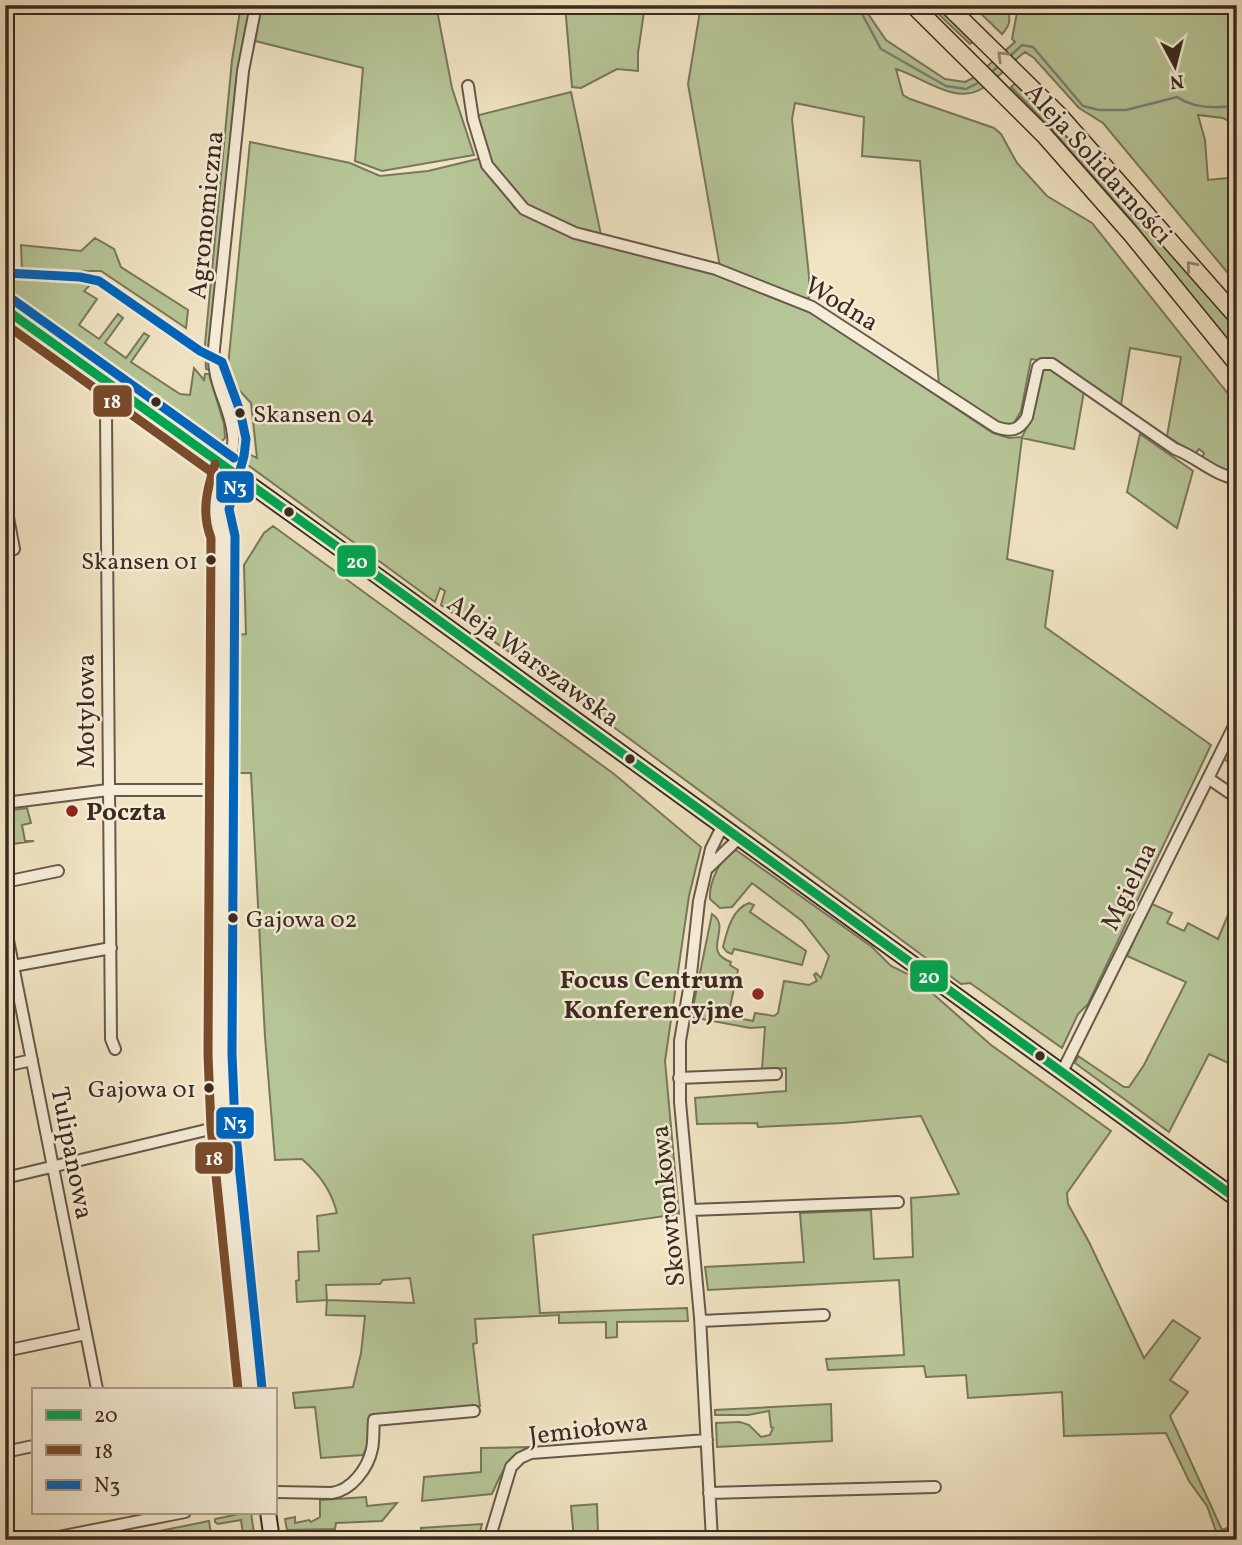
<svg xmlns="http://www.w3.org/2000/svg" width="1242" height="1545" font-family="Vollkorn,serif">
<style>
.green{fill:#b6c597;stroke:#78785c;stroke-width:2;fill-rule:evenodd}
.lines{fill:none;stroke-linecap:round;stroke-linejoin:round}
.stream{stroke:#76827f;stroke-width:2.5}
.street-casing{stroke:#68584a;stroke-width:14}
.secondary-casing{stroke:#3b2a21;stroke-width:18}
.primary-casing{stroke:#3b2a21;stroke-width:19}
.street{stroke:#f6edd8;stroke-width:10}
.secondary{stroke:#f6edd8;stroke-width:14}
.primary{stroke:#f1e4c3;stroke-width:16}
.bus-1-casing{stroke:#f6edd8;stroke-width:14}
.bus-2-casing{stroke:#f6edd8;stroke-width:14}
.bus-3-casing{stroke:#f6edd8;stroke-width:14}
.bus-1{stroke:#00a651;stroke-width:9}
.bus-2{stroke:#7a4b2a;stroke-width:9}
.bus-3{stroke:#0065bd;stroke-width:9}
.oneway{stroke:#968772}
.bus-dot{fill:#3b2a21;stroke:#f6edd8;stroke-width:2.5}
.poi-dot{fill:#8f2418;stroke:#f6edd8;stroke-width:2.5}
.labels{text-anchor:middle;stroke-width:5;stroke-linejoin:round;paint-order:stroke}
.bus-label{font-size:24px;fill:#3b2a21;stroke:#f6edd8;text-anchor:start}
.street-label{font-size:26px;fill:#3b2a21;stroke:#f6edd8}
.poi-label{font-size:26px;font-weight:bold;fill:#3b2a21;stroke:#f6edd8;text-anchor:start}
.line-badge{stroke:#f6edd8;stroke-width:2.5}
.badge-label{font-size:19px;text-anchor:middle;font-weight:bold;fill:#fff}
</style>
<rect width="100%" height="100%" fill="#f1e4c3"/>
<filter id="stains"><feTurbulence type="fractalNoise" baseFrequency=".00286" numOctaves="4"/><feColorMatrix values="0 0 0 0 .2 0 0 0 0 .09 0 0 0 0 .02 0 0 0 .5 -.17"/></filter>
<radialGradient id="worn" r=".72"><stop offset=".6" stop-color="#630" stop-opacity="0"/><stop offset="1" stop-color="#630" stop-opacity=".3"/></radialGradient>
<path class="green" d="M241,5h15l-5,16 -38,350 -7,-2 -1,-25 27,-284z
M261,5h175l16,83 22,67 -92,16 -27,-10 8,-93 -108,-27z
M565,5h80l-7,48v18l-21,-2 -36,19 -9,-1z
M701,5h161l24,35 59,39 20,3 10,-5 40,-35 -3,-3 6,-32 219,-2v120l-14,-7 -25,-3 7,25 3,40 29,-3v107l-134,-161 -24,-15 -45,-50 -9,-6c-14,10 -27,27 -42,36 -28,18 -60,-11 -87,-19l7,26 7,4 84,29 7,6 16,29 30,33 45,27 145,182v69l-9,-2 -26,-14 2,-5 -5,-4 -4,5 -28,-18 14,-79 -51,-9 -9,57 -69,-43 -21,-3 -10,52 -8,14 -8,2 -66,-42 -19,-224 -58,-5 2,-39 -69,-14 -3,16 17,157v22l-4,1 -85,-32 -32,-183z
M929,5h12l36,34 -7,5z
M972,5h27l6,3c7,9 5,18 -3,26z
M1018,81l97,106 122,141v27l-104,-133 -85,-97 -37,-38z
M571,92l30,143 -26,-6 -50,-24 -35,-42 -13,-44 2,-4z
M250,142l100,21 30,13 48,-5 54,-13 32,49 9,6 44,22 148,39 99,40 179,119 16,5 13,-1 5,-10 8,-52 10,-8h5l34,24 -10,58 -52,-11 -15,121 46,12 -8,56 166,118 -123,259 -10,10 -16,34 -92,-65 -9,1 -411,-304 -109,-75 4,-14 -5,-3 -5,14 -198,-145 2,-8 18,9 -6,-55 -24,-26z
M95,238l19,11 7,18 67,43 -2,18 -85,-57h-79l-1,-26 60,6z
M5,276h94l-15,15 13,8 -18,26 20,14 19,-25 5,4 -18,25 21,15 18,-25 5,3 -18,26 49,32 10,1 4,-27 10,12 1,-6h4l15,50 1,14 -4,4 -6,-1 -210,-151z
M1140,434l53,37 -16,57 -50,-36z
M273,526l341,248 87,73 -12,49 -24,165 14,153 -146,21 7,78 147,-5 1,13 -71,1v15l-11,1v-16l-47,1v-8l-84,4 2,24 -4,1 7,62 -110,9 -3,32 -4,8 -42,3 -6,-51 -20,1 -2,-15 60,-6 8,-34 4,-37 -39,-1 1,-15 -30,2 -1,-21 3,-1 -1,-28 21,-1 -2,-35 20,-3c-6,-23 -17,-38 -35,-54l-27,1 -10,-123 -14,-264h-25v-137l20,-2 -2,-69 20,-32zM410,1278l4,25 -87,-3 -1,-15 54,-1 3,-4z
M1237,727v40l-15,-9z
M27,808l4,15 -9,2 3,16h9l-29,4v-34z
M229,821h7l-2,81 -6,-17z
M736,850l136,97 19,19 23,11 77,68 120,86 -44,62 1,11 21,38 55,116 29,-38 27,18 -30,42 18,12 -18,24 52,114 13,-5 2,15h-18l-12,-34 -18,-25 -23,-48 -102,3 -2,-44 -94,6 -2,-23 -40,2 -2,-11 -96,4 -2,-11 78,-4 -5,-75 -191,10 -3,-23 99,-5 -4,-49 71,-3 3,49 39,-2 -2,-59 48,-4 -38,-78 -78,7 -85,4 -1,-4 -60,1 -2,-26 91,-7v-23l-24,1 3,-42 -15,1 -59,-11 21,-103c21,14 -12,37 19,48l-1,3 8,5 -10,46 25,5 2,-8 19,3 4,-3 6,-32 25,4 8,-4 -3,-6 2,-2 5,5 8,-22 -27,-35 -50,-38 -20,24 -12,1 -10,-9c-1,-15 10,-44 26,-49z
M1237,893v174l-28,-13 -40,78 -94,-69 3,-7 46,31h5l15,-22 42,-83 -59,-26 23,-53 22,10 -5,10 17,8 4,-8 30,16z
M749,903l5,2 -4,7 56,39 -4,14 -68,-16 -2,5 -5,-2 -4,-5c4,-16 9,-38 26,-44z
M232,941h2v111h-6v-95z
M230,1087h5l6,78 -7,-2 -5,-58z
M242,1236h5l4,53h-4z
M831,1404l1,37 -115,6 -1,-24 24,-1 9,3 12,12 9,-2 3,-7 -2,-1 -2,-16 -21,4h-33v-5z
M529,1447c-21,10 -28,26 -37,47l-70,7 2,-24 57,-5v-24z
M366,1497l1,9 30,-3 -15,18 -46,2 -1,6 -48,1 -2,-11 10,-2v6l14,-3 2,2 9,-5v-17z
M597,1504l1,29 3,7h-27l-3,-34z
M248,1512l3,1 4,27h-11l-3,-20 -23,4 -3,-2v-3z
M209,1521l3,19 -92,-1z
M482,1524l-4,16h-57v-12z"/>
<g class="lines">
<path class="stream" d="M854,5l8,9 19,35 65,37 20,3 16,-8
M1008,58l14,-13 11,2 50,59 16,4h27l51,-13c18,12 39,12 60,8
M989,74l11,-9"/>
<g class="street-casing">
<path id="street" d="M468,86l5,33 14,46 37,44 51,24 141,36 96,38 184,120c14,5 23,4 31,-10l11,-50 4,-3h10l123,85c22,8 38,26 62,30
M106,414l5,625 4,10
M227,468c3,-11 8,-22 6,-33 -3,-32 -21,-48 -19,-86l29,-278 13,-66
M5,502l9,47
M1208,778l29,20
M5,803l103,-13h113
M708,868l30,-29
M5,882l53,-11
M5,925l92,464
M13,966l98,-18
M5,1066l27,-6
M1062,1072l175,-352
M679,1078l97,-4
M5,1178l218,-52
M691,1210l207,-8
M701,1321l123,-6
M5,1351l81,-17
M5,1452l28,-6
M275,1492l57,1c20,-3 36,-25 40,-44 2,-9 1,-20 2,-29l100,-9
M709,1493l226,-6
M43,1540l142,-28
M489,1540l22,-73 9,-9 11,-5 176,-13
M712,1540l-12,-223 -20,-215v-61l10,-58 9,-82 12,-52 11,-22"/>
</g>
<g class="secondary-casing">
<path id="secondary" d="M5,309l338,242 894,648
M227,468c-8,23 -15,44 -4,68l-3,518 3,72 27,263
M223,536l4,-8v-52
M268,1512l4,28"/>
</g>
<g class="primary-casing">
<path id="primary" d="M913,5l131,130 88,100 105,129
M947,5l113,111 177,201"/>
</g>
<use href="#street" class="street"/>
<use href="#secondary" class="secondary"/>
<use href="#primary" class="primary"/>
<g class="bus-1-casing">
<path id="bus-1" d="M5,309l338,242 894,648"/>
</g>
<g class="bus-2-casing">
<path id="bus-2" d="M5,324l215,154
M215,464c-8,25 -14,49 -4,74l-3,517 3,72 27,262"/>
</g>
<g class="bus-3-casing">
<path id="bus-3" d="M6,273l74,4 19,4 101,70 22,11 18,49 6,28 -2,17 -15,53 6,27 -3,518 3,71 27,263
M12,299l222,159"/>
</g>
<use href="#bus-1" class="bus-1"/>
<use href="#bus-2" class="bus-2"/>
<use href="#bus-3" class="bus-3"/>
</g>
<defs><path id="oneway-chevron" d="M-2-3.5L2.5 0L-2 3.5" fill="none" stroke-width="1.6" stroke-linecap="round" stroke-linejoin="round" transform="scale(1.75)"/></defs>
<g class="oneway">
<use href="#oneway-chevron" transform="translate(1002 56) rotate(-136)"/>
<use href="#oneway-chevron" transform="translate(1191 266) rotate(-131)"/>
</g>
<g class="bus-dot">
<circle cx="156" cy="402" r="6"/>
<circle cx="240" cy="413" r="6"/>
<circle cx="289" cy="512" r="6"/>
<circle cx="211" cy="560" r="6"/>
<circle cx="630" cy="759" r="6"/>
<circle cx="233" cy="918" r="6"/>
<circle cx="1040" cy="1056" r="6"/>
<circle cx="209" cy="1088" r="6"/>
</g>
<g class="poi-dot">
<circle cx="72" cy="811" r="7"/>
<circle cx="758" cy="994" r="7"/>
</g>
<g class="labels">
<g class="bus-label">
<text x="253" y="422">Skansen 04</text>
<text x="198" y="569" text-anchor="end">Skansen 01</text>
<text x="246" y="927">Gajowa 02</text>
<text x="196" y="1097" text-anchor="end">Gajowa 01</text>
</g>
<g class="street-label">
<text transform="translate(1099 163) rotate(48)" y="9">Aleja Solidarności</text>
<text transform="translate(205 215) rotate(-84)" y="9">Agronomiczna</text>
<text transform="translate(842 303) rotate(31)" y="9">Wodna</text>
<text transform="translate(534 660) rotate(36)" y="9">Aleja Warszawska</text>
<text transform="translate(85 711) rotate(-90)" y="9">Motylowa</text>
<text transform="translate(1128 886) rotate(-64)" y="9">Mgielna</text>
<text transform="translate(73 1153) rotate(79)" y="9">Tulipanowa</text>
<text transform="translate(667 1206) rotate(-96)" y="9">Skowronkowa</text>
<text transform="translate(588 1428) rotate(-7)" y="9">Jemiołowa</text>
</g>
<g class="poi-label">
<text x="86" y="820">Poczta</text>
<text x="744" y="988" text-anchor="end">Focus Centrum<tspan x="744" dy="30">Konferencyjne</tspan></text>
</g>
</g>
<g class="line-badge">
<rect x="92" y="384" width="41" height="34" rx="7" fill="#7a4b2a"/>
<rect x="215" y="470" width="40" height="34" rx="7" fill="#0065bd"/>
<rect x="336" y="544" width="41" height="34" rx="7" fill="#00a651"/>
<rect x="909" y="959" width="40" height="34" rx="7" fill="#00a651"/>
<rect x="215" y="1106" width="40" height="34" rx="7" fill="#0065bd"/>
<rect x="194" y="1141" width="40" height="34" rx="7" fill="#7a4b2a"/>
</g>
<g class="badge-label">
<text x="112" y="408">18</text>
<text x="235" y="494">N3</text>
<text x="357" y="568">20</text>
<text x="929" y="983">20</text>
<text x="235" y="1130">N3</text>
<text x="214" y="1165">18</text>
</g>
<rect width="1242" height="1545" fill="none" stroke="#f1e4c3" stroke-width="28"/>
<rect x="7" y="7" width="1228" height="1531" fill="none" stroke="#3b2a21" stroke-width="3.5"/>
<rect x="14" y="14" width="1214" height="1517" fill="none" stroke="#3b2a21" stroke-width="2"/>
<rect x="32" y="1388" width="245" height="126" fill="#f6edd8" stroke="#ab9f8f" stroke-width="2"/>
<rect x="46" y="1410" width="35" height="10" fill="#00a651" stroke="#ab9f8f" stroke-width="2"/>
<text x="94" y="1422" font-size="21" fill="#3b2a21">20</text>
<rect x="46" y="1445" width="35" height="10" fill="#7a4b2a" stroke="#ab9f8f" stroke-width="2"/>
<text x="94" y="1458" font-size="21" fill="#3b2a21">18</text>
<rect x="46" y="1480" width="35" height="10" fill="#0065bd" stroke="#ab9f8f" stroke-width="2"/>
<text x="94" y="1492" font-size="21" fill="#3b2a21">N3</text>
<g transform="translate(1175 66) rotate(173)" stroke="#f6edd8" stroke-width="5" paint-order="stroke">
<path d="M0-5L12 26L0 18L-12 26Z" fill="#3b2a21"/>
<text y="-10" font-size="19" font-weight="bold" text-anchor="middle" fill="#3b2a21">N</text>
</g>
<rect width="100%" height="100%" filter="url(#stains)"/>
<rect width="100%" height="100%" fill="url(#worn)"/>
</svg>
